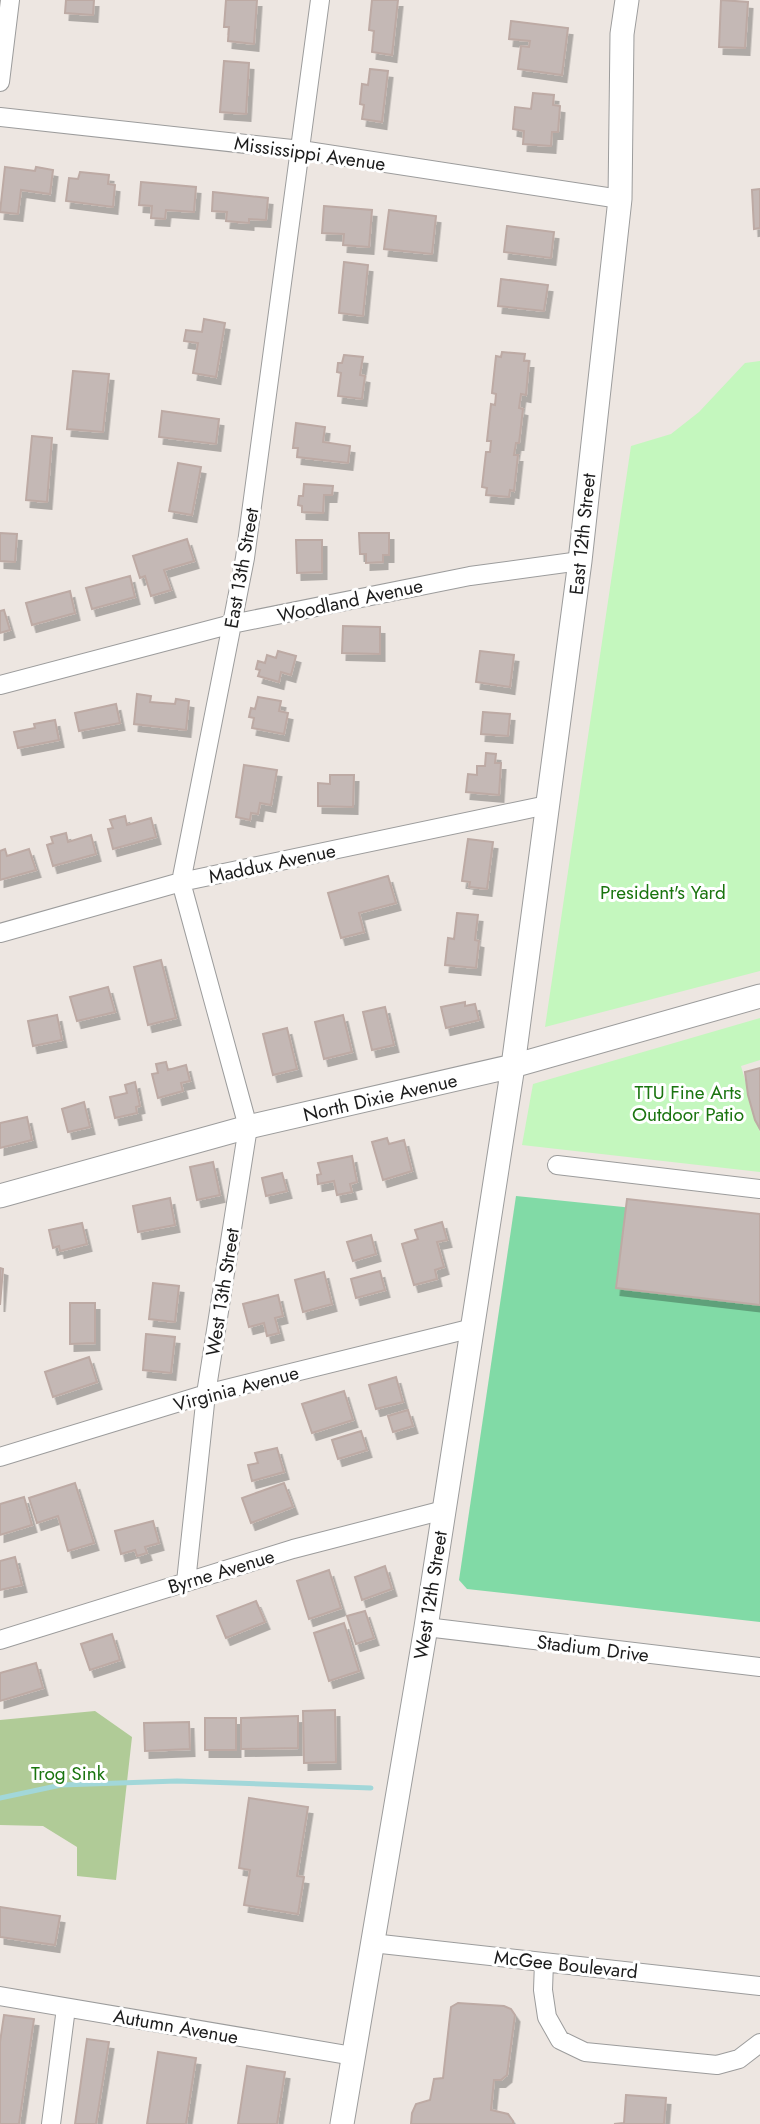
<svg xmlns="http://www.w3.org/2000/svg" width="760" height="2124" font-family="Jost,sans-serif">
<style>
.forest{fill:#b0cb97}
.park{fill:#c4f7be}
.pitch{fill:#81daa6}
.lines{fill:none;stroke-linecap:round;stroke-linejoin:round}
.stream{stroke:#a2d7d9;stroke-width:5}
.building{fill:#c4b8b5;stroke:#bdaaa4;stroke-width:2;filter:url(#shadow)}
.minor-casing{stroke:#9c9c9c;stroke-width:20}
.tertiary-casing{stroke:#9c9c9c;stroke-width:25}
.minor{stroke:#fff;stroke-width:18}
.tertiary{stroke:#fff;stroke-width:23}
.labels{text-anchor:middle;stroke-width:6;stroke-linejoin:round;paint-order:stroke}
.street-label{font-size:19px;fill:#1b1b1b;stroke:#fff}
.park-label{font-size:19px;fill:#1a740f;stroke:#fff}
</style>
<defs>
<filter id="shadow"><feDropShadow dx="4.5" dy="7" stdDeviation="0" flood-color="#0004"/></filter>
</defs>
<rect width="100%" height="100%" fill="#ede6e1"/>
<path class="forest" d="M95,1711l37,26 -16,143 -39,-4v-29l-34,-21 -43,-1v-105z"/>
<path class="park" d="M760,361v610l-215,56 86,-581 40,-12 28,-22 46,-49z
M760,1018v42l-19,6 19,66v40l-238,-27 11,-61z"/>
<path class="pitch" d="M516,1196l244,25v401l-293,-33 -8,-9z"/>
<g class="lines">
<path class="stream" d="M0,1798l61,-13 116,-4 194,7"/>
</g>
<path class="building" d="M66,0h28l-1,15 -28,-2z
M226,0h31l-3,44 -26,-3 1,-14h-5z
M372,0h26l-6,55 -20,-3 2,-21 -5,-1z
M721,0l27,2 -3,46 -26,-1z
M511,21l57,7 -6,47 -44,-6 3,-23 8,1 1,-6 -21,-2z
M224,61l25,2 -3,51 -26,-2z
M370,69l18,2 -6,51 -20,-3 2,-14 -4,-1 2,-20 6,1z
M533,93l21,2 -1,10 7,1 -2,26h-6l-1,14 -28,-2 1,-13 -11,-2 2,-22 16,2z
M5,167l30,4 1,-4 17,3 -3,24 -29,-4 -3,24 -18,-2z
M80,172l29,3 -1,9 7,1 -2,22 -47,-6 3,-23 9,1z
M141,182l55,5 -2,25 -28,-2 -1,9 -14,-1 1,-12 -13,-1z
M760,189v39l-6,1 -2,-39z
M213,192l55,6 -2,22 -17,-1v4l-23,-2 1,-9 -15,-1z
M324,206l48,4 -3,37 -26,-2 1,-11 -22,-1z
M389,210l47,6 -4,38 -48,-5z
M507,226l47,6 -3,26 -47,-6z
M344,262l24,3 -5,51 -24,-3z
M501,279l47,6 -4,26 -46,-5z
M204,319l21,4 -9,54 -23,-4 5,-30 -14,-2 2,-11 16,2z
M502,352l23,2 -1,7h5l-3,34 -5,-1 -2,14 4,1 -4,34h-3l-2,12h4l-4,36 -4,-1 -1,7 -23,-2 1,-7 -5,-1 4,-35h4l1,-11h-4l4,-37 4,1 1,-11 -4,-1 4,-37 5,1z
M344,355l19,2 -3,18 5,1 -3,23 -24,-3 3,-23 -4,-1 1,-9h4z
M73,371l36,3 -6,58 -36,-3z
M162,411l57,8 -3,25 -57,-7z
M296,423l29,4 -2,15 27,4 -2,17 -51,-6 1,-9h-5z
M32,436l20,2 -5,64 -21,-2z
M178,463l23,4 -9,48 -23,-4z
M304,484l29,2 -1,9h-8l-1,18 -21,-1v-6l-4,-1 1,-9h4z
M0,533l17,1 -2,28 -15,-1z
M359,533h30v22h-6v7l-17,1v-9h-6z
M187,539l7,22 -30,9 7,20 -20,6 -6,-20 -5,2 -7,-22z
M296,540h26v32l-25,1z
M130,576l5,21 -43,12 -6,-21z
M70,591l5,22 -43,12 -6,-22z
M4,610l6,20 -10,3v-22z
M343,626l37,1v27l-38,-1z
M278,651l18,5 -5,19 -10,-3 -2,10 -21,-6 2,-6 -4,-1 2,-8 7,2 2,-8 9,3z
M480,651l34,4 -4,32 -34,-5z
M137,694l14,2 -1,6 25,2 1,-5 13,2 -3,29 -52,-6z
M258,697l23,4 -2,10 9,2 -4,21 -32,-6 2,-10 -5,-1 2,-9 4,1z
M116,704l4,19 -41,8 -4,-18z
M483,712l27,2 -2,22 -27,-2z
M55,720l4,20 -41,8 -4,-16 21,-4 -1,-4z
M486,753l10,1 -1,9h6l-2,32 -33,-3 2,-18 9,1v-9h8z
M244,765l33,5 -6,35 -11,-2 -2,11 -7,-1 -1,7 -14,-3z
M330,775h24l-1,32 -35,-1v-23l12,1z
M125,816l2,9 24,-7 5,19 -43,12 -5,-20 5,-1 -3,-8z
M66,833l2,9 23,-7 5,19 -43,12 -6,-21 6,-2 -2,-6z
M468,839l25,3 -6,47 -18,-2 1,-5 -8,-1z
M5,849l2,7 22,-7 7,21 -36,10v-29z
M388,876l8,27 -37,10 5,19 -23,6 -13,-45z
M457,913l21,2 -3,25 4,1 -3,27 -31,-3 3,-27 6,1z
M161,960l15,58 -28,7 -14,-58z
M108,987l7,25 -38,9 -7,-24z
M465,1002v4l10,-2 4,16 -33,8 -5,-21z
M385,1007l9,38 -22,5 -9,-38z
M57,1015l5,25 -29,6 -5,-25z
M343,1015l9,37 -28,7 -9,-37z
M287,1028l10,41 -24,6 -10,-41z
M166,1062l2,8 18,-5 4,16 -9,2 2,8 -25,7 -6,-24 6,-1 -2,-9z
M760,1068v61l-5,-9 -7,-25 -3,-23z
M135,1082l5,24 -4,1 1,6 -22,5 -5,-21 17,-4 -2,-8z
M84,1102l6,25 -22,5 -6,-23z
M27,1117l5,23 -32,8v-25z
M387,1138l2,6 15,-4 8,31 -29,9 -11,-38z
M352,1156l5,26 -7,2 2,8 -15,3 -3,-14 -16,3 -1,-9 4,-1 -3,-11z
M213,1162l7,33 -23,5 -7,-33z
M282,1173l5,18 -21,5 -4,-18z
M170,1198l5,27 -37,7 -5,-26z
M627,1199l133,15v91l-144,-17z
M442,1222l5,18 -10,2 7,25 -9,3 2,9 -23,6 -12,-41 16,-5 -3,-9z
M82,1223l5,21 -27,7 -1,-5 -6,2 -4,-18z
M371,1235l5,19 -23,7 -6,-19z
M0,1268l3,1 -3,36z
M380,1271l5,19 -29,8 -5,-19z
M324,1272l8,32 -29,8 -8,-32z
M153,1283l26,3 -4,36 -26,-3z
M278,1295l5,21 -8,2 4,15 -12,3 -3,-13 -15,4 -6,-23z
M70,1303h25v40l-25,1z
M146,1334l29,3 -4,36 -28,-3z
M89,1357l8,25 -44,15 -8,-25z
M396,1377l7,25 -27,7 -7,-24z
M344,1391l9,29 -41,13 -10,-29z
M408,1410l5,16 -20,6 -5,-16z
M361,1431l6,19 -29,9 -6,-19z
M277,1448l7,24 -32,9 -4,-16 10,-2 -3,-10z
M75,1483l19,60 -26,8 -10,-35 -21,7 -8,-25z
M284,1483l9,24 -42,16 -9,-25z
M24,1497l8,28 -32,10v-31z
M153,1521l6,22 -14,4 2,6 -10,3 -2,-6 -14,4 -6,-23z
M15,1557l7,28 -22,5v-29z
M385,1566l7,23 -30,11 -7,-23z
M329,1570l12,38 -32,11 -12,-38z
M256,1601l9,21 -39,16 -9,-22z
M365,1611l9,27 -18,6 -9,-28z
M344,1623l15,48 -30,10 -15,-48z
M112,1634l8,26 -30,10 -9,-26z
M36,1663l7,25 -43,13v-28z
M335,1710l1,52 -32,1 -1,-52z
M298,1716v32l-57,1v-31z
M205,1718h31v32h-31z
M189,1722l1,27 -45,2 -1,-28z
M249,1798l59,9 -11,69 7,1 -6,37 -54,-9 6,-35 -11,-2z
M0,1907l60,9 -5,29 -55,-8z
M458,2003l46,3 7,3 4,6 -8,60 -6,5h-7l-3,30 17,4 5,7v3h-102l1,-11 4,-9 14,-4 4,-21 9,-1 8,-71z
M4,2015l30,4 -15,105h-19v-82z
M87,2039l22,3 -13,82h-21z
M158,2052l38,6 -10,66h-39z
M247,2066l38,6 -8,52h-39z
M626,2095l40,3 -2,26h-50l10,-1z"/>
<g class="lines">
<g class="minor-casing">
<path id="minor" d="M0,82l10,-82
M0,117l301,33 319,49
M0,685l232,-61 238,-48 110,-15
M0,933l181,-51 366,-77
M557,1165l203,24
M0,1457l206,-63 267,-66
M186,1582l20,-188 42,-267 -67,-245 64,-324 75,-558
M426,1627l334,40
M0,1640l293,-91 151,-39
M372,1943l388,43
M544,1962l-1,28 4,27 13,23 25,12 132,13 22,-6 21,-16
M0,1996l353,60
M51,2124l15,-116"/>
</g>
<g class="tertiary-casing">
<path id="tertiary" d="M0,1196l248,-69 265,-61 247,-70
M342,2124l84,-497 87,-561 67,-505 40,-362 2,-165 5,-34"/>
</g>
<use href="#minor" class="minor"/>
<use href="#tertiary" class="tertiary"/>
</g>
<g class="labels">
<g class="street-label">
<text transform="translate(310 153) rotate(8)" y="7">Mississippi Avenue</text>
<text transform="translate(582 534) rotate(-84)" y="7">East 12th Street</text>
<text transform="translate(241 568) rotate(-80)" y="7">East 13th Street</text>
<text transform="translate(350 600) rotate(-12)" y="7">Woodland Avenue</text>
<text transform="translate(272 863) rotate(-12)" y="7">Maddux Avenue</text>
<text transform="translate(380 1097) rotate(-13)" y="7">North Dixie Avenue</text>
<text transform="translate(222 1292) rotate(-81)" y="7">West 13th Street</text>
<text transform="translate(236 1388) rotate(-15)" y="7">Virginia Avenue</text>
<text transform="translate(221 1571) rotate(-17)" y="7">Byrne Avenue</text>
<text transform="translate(430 1595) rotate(-81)" y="7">West 12th Street</text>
<text transform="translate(593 1648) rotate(7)" y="7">Stadium Drive</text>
<text transform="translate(566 1964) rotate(6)" y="7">McGee Boulevard</text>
<text transform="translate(176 2026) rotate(10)" y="7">Autumn Avenue</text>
</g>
<g class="park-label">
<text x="663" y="899">President's Yard</text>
<text x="688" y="1099">TTU Fine Arts<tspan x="688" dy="22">Outdoor Patio</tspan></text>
<text x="68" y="1780">Trog Sink</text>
</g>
</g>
</svg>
